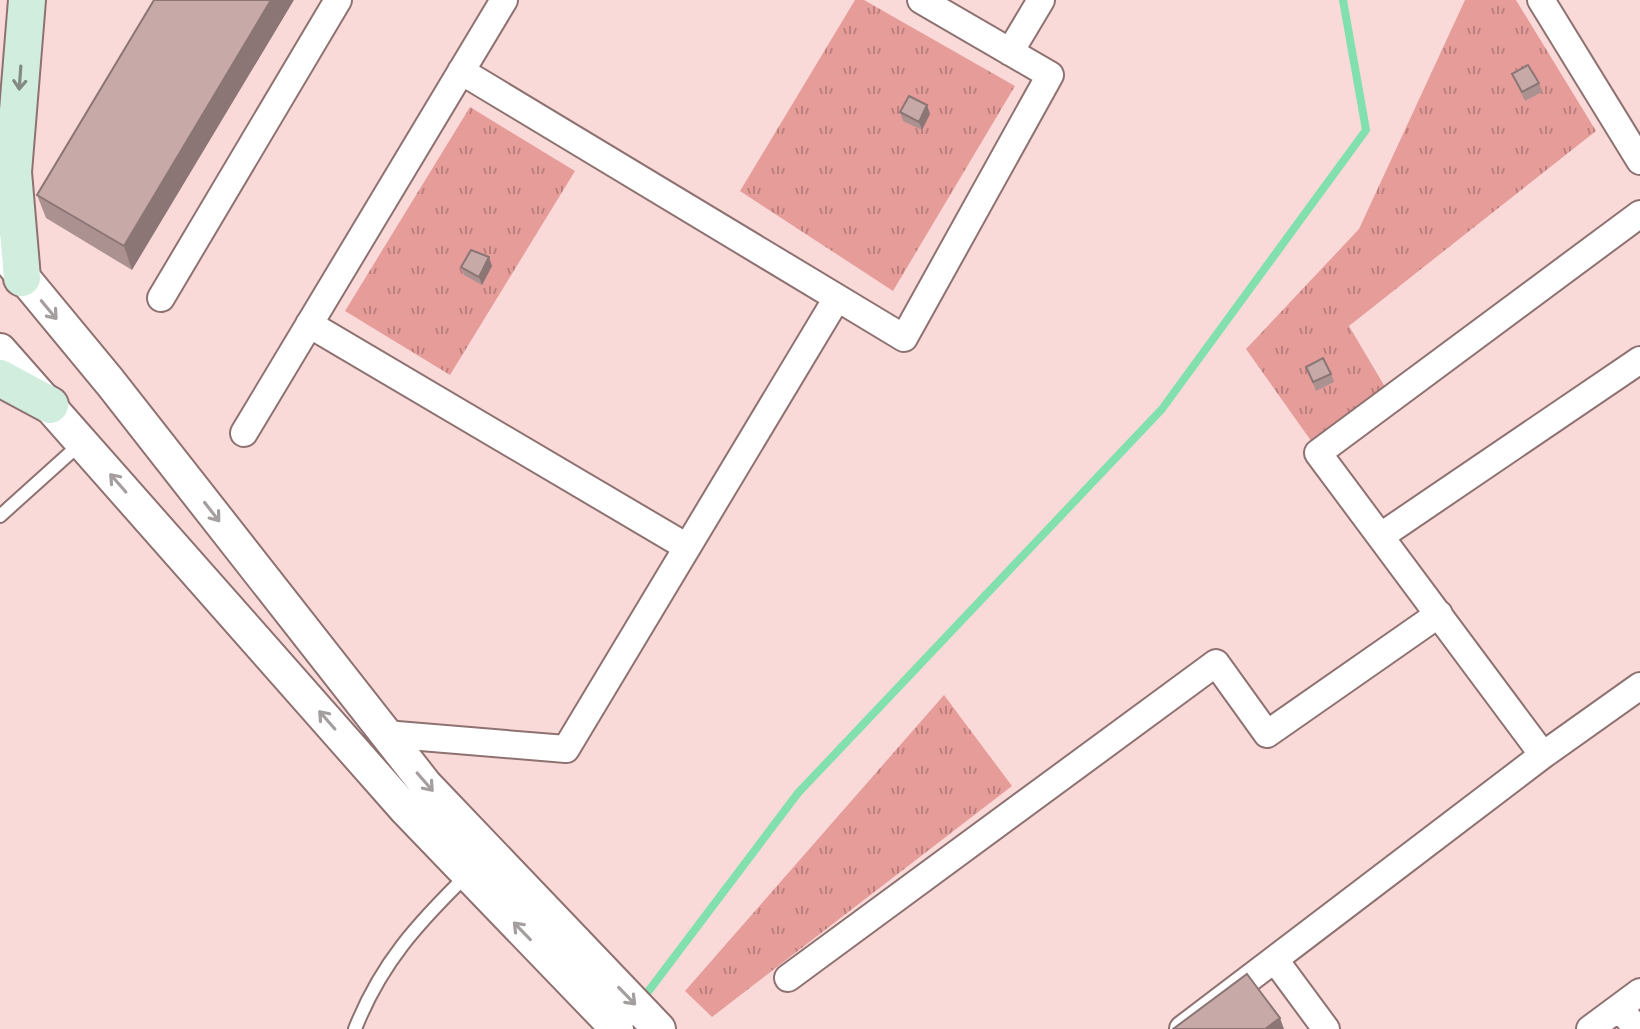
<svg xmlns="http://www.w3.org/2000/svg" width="1640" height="1029" font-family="Overpass,sans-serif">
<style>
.park{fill:url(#park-tufts)}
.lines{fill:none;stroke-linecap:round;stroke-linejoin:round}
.stream{stroke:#81e0ae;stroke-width:8}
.service-casing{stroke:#8e7271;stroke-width:16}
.minor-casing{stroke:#8e7271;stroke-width:30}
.tertiary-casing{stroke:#8e7271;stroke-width:36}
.secondary-casing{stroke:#8e7271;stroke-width:40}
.service{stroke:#fff;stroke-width:12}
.minor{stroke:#fff;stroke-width:26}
.tertiary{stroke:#fff;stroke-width:32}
.secondary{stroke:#d0edde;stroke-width:36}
.wall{fill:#ab9190}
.shaded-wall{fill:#8b7675}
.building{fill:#c7a9a7;stroke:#8b7675;stroke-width:2}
.oneway{stroke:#828a83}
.oneway2{stroke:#a49e9e}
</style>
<defs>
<pattern id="park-tufts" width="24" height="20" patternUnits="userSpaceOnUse" patternTransform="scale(2)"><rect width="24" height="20" fill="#e69d9a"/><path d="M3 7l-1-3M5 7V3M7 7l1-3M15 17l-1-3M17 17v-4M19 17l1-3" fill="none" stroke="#bb807e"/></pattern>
</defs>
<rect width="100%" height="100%" fill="#fadad9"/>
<path class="park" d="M855,0h9l151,86 -122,205 -153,-100z
M1465,0h51l80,131 -247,195 39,66 -74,53 -68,-96 113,-120z
M470,107l105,64 -125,204 -105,-64z
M944,695l68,91 -300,231 -27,-26z"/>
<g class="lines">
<path class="stream" d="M641,1001l157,-208 364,-384 204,-279 -23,-130"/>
<g class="service-casing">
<path id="service" d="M0,516l80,-72
M355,1029c26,-66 63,-106 113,-155"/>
</g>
<g class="minor-casing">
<path id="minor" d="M1541,0l99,161
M1010,52l31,-52
M461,71l443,267 146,-263 -129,-75
M161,298l177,-298
M309,324l378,223
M244,433l260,-433
M1381,536l259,-176
M385,734l181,15 271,-451
M1543,755l-225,-302 322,-239
M1275,960l51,69
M788,978l428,-315 51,71 172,-120
M1620,1007l16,22
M1183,1029l360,-274 97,-69
M1590,1029l50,-37"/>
</g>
<g class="tertiary-casing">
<path id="tertiary" d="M0,249l110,133 316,403 233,244
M0,350l406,460 211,219"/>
</g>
<g class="secondary-casing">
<path id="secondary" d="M22,278l-9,-106 14,-172
M0,378l50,27"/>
</g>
<use href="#service" class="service"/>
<use href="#minor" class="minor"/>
<use href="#tertiary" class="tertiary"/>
<use href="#secondary" class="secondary"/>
</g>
<path class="wall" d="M154,0l-22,270 -86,-52 -9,-23z
M1512,74l27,9 3,9 -17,9z
M927,105l3,9 -8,16 -19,-9 -3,-9z
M492,266l-10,19 -18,-10 -3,-8z
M1306,367l25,7 3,8 -18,9z"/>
<path class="shaded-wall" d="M271,0h23l-162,270 -8,-24z
M927,105l3,9 -8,16 -3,-8z
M489,257l3,9 -10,19 -3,-8z
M1280,1018l4,11h-19z"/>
<path class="building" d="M154,0h117l-147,246 -87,-51z
M1528,65l11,18 -17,9 -10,-18z
M909,96l18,9 -8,17 -19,-10z
M471,250l18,7 -10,20 -18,-10z
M1323,358l8,16 -18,8 -7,-15z
M1247,974l33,44 -15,11h-92z"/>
<defs><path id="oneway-shaft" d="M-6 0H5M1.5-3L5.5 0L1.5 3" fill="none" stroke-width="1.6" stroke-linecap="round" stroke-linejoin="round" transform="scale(2)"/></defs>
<use class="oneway" href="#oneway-shaft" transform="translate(20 78) rotate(94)"/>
<g class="oneway2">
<use href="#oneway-shaft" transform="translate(49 310) rotate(50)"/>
<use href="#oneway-shaft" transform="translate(118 483) rotate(-131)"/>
<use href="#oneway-shaft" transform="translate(212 512) rotate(52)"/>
<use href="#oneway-shaft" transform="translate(327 720) rotate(-131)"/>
<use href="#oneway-shaft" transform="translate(425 782) rotate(49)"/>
<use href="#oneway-shaft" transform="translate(522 931) rotate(-134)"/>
<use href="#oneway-shaft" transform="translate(627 996) rotate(46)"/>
</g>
</svg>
